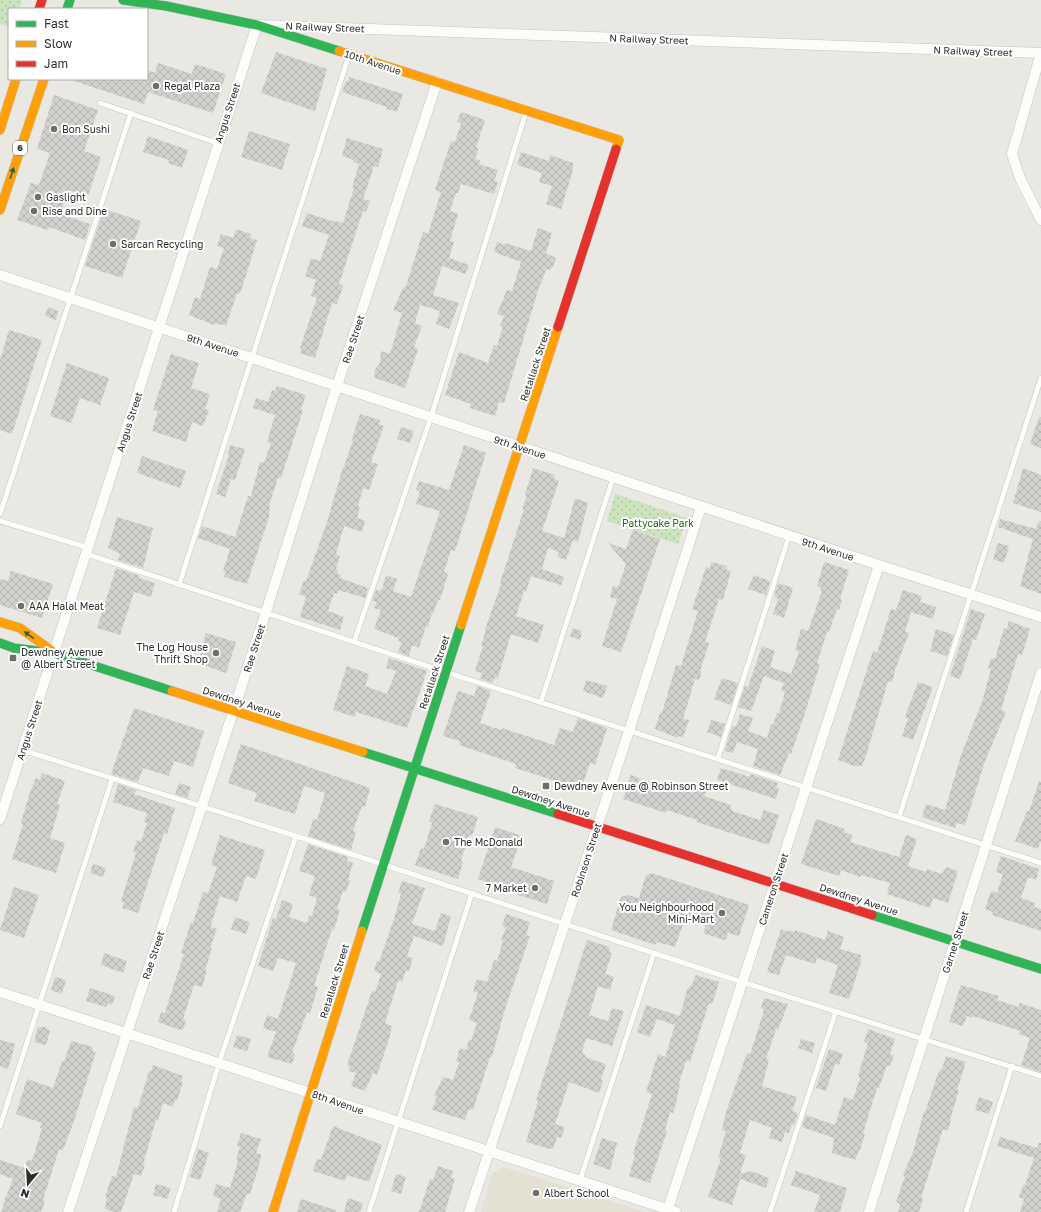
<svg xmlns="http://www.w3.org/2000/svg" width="1041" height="1212" font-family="'Golos Text',sans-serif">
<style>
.education{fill:#e4e0d2}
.grass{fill:url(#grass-dots)}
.building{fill:url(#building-cross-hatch)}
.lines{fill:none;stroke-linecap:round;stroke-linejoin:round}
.lane-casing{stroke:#c4c4c3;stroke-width:6}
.street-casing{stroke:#c4c4c3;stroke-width:11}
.fast-casing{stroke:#c4c4c3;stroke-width:10}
.slow-casing{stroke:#c4c4c3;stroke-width:10}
.jam-casing{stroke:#c4c4c3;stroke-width:10}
.lane{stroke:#fcfcfb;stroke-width:5}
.street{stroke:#fcfcfb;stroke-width:10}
.fast{stroke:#30b455;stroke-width:9}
.slow{stroke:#ff9f0a;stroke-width:9}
.jam{stroke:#e5322d;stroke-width:9}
.oneway{fill:#2e633d}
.poi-dot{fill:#6f6e6d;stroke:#fff;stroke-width:1.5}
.labels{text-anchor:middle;stroke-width:4;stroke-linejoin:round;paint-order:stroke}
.shield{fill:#fff;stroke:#6c6c6c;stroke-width:1}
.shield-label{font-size:9px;font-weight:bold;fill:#2d2d2d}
.street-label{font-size:10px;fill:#2d2d2d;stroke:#fff}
.poi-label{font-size:10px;fill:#2d2d2d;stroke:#fff;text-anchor:start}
.park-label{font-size:10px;fill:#29681f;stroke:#fff}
</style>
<defs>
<pattern id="grass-dots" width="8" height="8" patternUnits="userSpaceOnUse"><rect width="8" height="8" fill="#cbe4be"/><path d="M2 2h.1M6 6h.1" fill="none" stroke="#afc4a4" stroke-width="1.8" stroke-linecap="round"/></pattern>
<pattern id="building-cross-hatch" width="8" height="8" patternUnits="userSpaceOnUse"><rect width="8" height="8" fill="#d3d1ce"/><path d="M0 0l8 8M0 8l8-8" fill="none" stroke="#b5b4b1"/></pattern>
</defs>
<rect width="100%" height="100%" fill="#eae8e3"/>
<path class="education" d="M503,1167l143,45h-165l12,-39z"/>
<path class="grass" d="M0,0h22l-2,9h-11v18l-9,-3z
M615,494l72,24 -9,26 -71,-23z"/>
<path class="building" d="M276,52l51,17 -12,42 -54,-18z
M158,63l34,11 3,-10 31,10 -13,39 -65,-21 -4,12 -70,-23v-2h73v-9l8,3z
M349,77l54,17 -6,18 -10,-3v-2l-45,-15 4,-11h2z
M54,95l44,15 -14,41 17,6 -13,39 -20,-6 -8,24 30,10 -5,16 -36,-13 -1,3 -31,-10 14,-37 8,2 11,-32 -13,-4z
M461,112l24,8 -9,28h3l-4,11 5,1 -1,4 19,6 -4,11 4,1 -4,12 -33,-10 -3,9h-2l-6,18 8,3 -8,27 4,1 -5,16 20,7 -4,9 -23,-8 -9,29 26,8 -10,26 -13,-5 4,-13 -20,-6 -5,18 7,3 -8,21 4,2 -13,39 -30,-10 -1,-7 6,-8 1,-12 9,3 12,-41 -9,-3 10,-22 3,-2 17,-54 5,2 13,-42 -6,-2 16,-49 4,1 6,-19 -4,-1z
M249,131l41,13 -8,26 -41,-13z
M148,136l40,14 -6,18 -14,-5 1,-3 -26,-8z
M347,138l36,11 -5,18 -4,-1 -11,33 7,2 -4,11 -3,-1 -24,73 4,2 -6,18 -5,-1 -17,55 -15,-5 2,-4 -2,-1 17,-50 -6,-2 5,-16 -11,-4 6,-18 9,3 9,-26 -27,-9 5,-13 28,9 1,-1 7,2 11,-35h-2l7,-24 -6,-2 1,-2 -12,-4z
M521,152l28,9 1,-6 23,8v7l-12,39 -15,-5 6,-18 -13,-4 3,-9 -25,-8z
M104,209l37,12 -19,57 -37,-12z
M538,228l14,5 -6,20 10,5 -3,9 -3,3 -4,-1 -5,15h-1l-36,119 -5,-1 -4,14 -25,-8 1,-4 -26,-9 14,-43 29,11 6,-18 3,1 6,-19 -3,-1 4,-10 -7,-2 10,-24 5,1 9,-29 -27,-10 3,-10 7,3 1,-2 26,8z
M236,229l15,5 -1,4 7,2 -17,54 -3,-1 -11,33 -11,-3 -1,2 -25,-10 6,-18 5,2 10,-32 7,2 7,-21 -7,-2 4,-12 12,4z
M48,307l10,4 -2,9 -11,-4z
M9,330l33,10 -30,94 -12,-4v-70z
M171,354l28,9 -8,25 19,6 -5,15 4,1 -6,16 -11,-4 -6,20 -34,-11 6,-20 -5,-1z
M67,363l42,15 -9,27 -20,-7 -9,25 -21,-7z
M277,386l29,9 -5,14 2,1 -22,68h-3l-8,24 -1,15 -22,67 -23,-7 2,-5 -3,-1 7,-22 -32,-11 4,-12 33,11 13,-41h3l9,-34 4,1 7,-20 -4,-1 8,-27 -22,-7 3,-10 12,4 4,-12 3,1z
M360,414l20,6 -1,4 5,2 -13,36 7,2 -9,26 -6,-2 -5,18 2,1 -3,11 8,3 -3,11 -18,-6 -8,28 4,2 -4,13 2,1 -1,3 4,2 -1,3 28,10 -3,10 -27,-8 -1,4 -3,-1 -6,18 16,6 -4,13 -40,-13 6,-20 -7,-3 5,-14 2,1 21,-59 16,-55h1l9,-27 -1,-1z
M1039,417h2v31l-11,-4z
M401,427l13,4 -4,12 -13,-4z
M230,445l15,4 -10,31 -4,-1 -6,18 -9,-3 13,-39 -1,-1z
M464,445l22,8 -31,98 -4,-1 -7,22 4,2 -8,26h-2l-5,14 -1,-1 -4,14 -2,-1 -7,22 -7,-3 -3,11 -11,-4 4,-10 -4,-1 1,-3 -25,-9 7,-19 -7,-2 3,-6 -5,-1 4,-11 4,1 2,-2 4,-14 11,4 -4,12 18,6 29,-86 -24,-7 4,-13 -4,-1 3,-9 30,9z
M142,456l44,15 -6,17 -43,-15z
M533,468l22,7 -1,4 5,2 -17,50 22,7 11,-40 13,5 -10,39 -5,-2 -7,20 -9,-3 2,-5 -11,-4 -6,21 22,8 -3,8 -30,-9 -5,16 -2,-1 -8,25 28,9 -6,18 -27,-9 -13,44h-3l-2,5 -13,-4 2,-6 -7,-2 8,-25h-2l5,-16h-1l16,-46 -1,-1 24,-74 -2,-1 5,-12 -2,-1z
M1023,468l18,7v37l-28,-9z
M117,517l36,11 -10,40 -25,-8 2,-6 -12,-6z
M1000,519l36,10 3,-8h2v73l-21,-8 13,-47 -35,-12z
M633,530l27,9 -39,113 -19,-6 15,-47 -7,-2 3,-11 4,1 2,-2 7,-21 -18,-21 18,6z
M998,543l11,3 -5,17 -11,-4z
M711,562l16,4 -1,3 5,2 -8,29 -4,-1 -14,43 4,1 -9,28h2l-3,9 -4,-1 -12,40 6,1 -1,3 -5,14 -5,-1v2l-23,-9 5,-16h2l14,-48 5,1 17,-55 -6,-2 14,-42 4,1z
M824,562l25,8 -9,29 2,1 -3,10 -2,-1 -8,23h-2l-10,31 3,1 -15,49 -14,41 -2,-1 -9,22 -27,-9 5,-17 -21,-7 -4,11 -8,-2 7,-25 4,1 4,-13 13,4 -5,13 19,7 4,-14 2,1 4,-12h2l6,-21 -4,-2 3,-7 -20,-7 -13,35 -13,-4 7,-21 3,1 14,-41 13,5 -5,16 21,7 8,-23 -4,-1 6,-21 7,2 14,-40 -2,-1 1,-3 -4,-1z
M116,568l24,8 -1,2 16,5 -4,14 -17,-5 -14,43 -23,-7z
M11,571l42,13 -11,34 -42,-13v-26l8,2z
M754,575l16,6 -4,14 -18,-6z
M778,583l15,5 -9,30 -11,-4 5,-15 -4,-2z
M903,590l19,6 -2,6 16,5 -3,12 -22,-7 -6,20 4,1 -13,34 -4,15 -4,-1 -22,75 -4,10 -4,-1 -1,2 -19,-7 35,-109 4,2 14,-44 5,1z
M971,609l14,5 -9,26 -3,-1 -13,40 -10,-3z
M1009,621l21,8 -8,26 -4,-1 -17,56 5,2 -21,49 -20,64 -8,-2 -2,5 -33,-11 4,-13 19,6 16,-55 21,-53 9,-33 -3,-1 3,-10 4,1 9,-31 3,1z
M573,628l9,3 -2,9 -10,-4z
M936,629l18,6 -7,21 -17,-5z
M206,633l30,9 -10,31 -29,-10z
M389,658l38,13 -20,57 -51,-16 -1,5 -22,-7 14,-44 22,8 -4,12 22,8 9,-23 -10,-3z
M722,678l16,5 -7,22 -17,-6z
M586,680l21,6 -4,12 -20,-7z
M918,682l15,5 -20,53 -11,-4 6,-18 -3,-1z
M477,686l14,5 -11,32 21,7 1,-2 52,17 6,-17 13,4 5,-14 29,10 -12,37 -5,-2 -9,26 -66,-21 1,-4 -57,-19 1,-4 -17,-5 15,-45 16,5z
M134,708l70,23 -11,36 -19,-6 -5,15 -26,-8 -5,14 -27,-8z
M711,720l14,4 -4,13 -14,-5z
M241,744l129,44 -5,19 -3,-1 -9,25 3,1 -5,18 -43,-14 5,-17 4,1 8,-27 -21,-7 -9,28 -41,-13 3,-8 -29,-10z
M721,768l29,9 1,-3 27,9 -2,5h3l-3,11 -59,-19z
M42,773l23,8 -8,23 3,1 -10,33 15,5 -9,30 -44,-14 11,-35 -2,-1 8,-28 7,-17 4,2z
M631,775l43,16 2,-3 17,5 1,-5 12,4 -2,4 27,9 -1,3 2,1v2l28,9 4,-10 15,5 -10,30 -73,-23 1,-2 -30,-10 -1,3 -43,-14z
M1039,781l2,1v59l-3,8 -23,-8 12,-30 2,1z
M179,783l12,4 -4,11 -12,-4z
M118,784l18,6 -2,4 41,14 -8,26 -3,-1 -26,80 -16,-5 2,-6 -3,-1 15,-48 -3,-1 4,-12 4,1 6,-18 -3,-1 3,-9 -34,-11z
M435,804l43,13 -6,19 -3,-1 -8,26 2,1 -5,17 -43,-14 6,-17 3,1 8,-26 -3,-2z
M816,819l29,10 -1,3 8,3 -2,7 49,15 7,-22 11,4 -9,27 18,6 1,-3 15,5 4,-7 12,4 -10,32 -15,-5 -3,10 -43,-14 3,-11 -29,-8 -1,2 -19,-7 -2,6 -38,-12z
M495,827l27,9 -11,31 43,14 -7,23 -45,-14 1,-2 -25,-9z
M220,835l45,15 -9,29 -10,-3 -9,26 -17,-6 -9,29v2l6,2 -7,19h2l-7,23h2l-5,16 -8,-2 -11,34 3,1 -3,10 -6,-1 -19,-7 3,-10 4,1 9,-29 10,-30 -3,-1 10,-31 2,1 10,-31 5,1 9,-26 -6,-2z
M308,844l40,13 -1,4 6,2 -5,17h2l-4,12 -3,-1 -6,18 3,1 -6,20 -2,-1 -18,57 4,1 -8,26 -3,-1 -15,41 3,1 -3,10 -25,-7 9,-25 -13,-4 4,-13 11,4 18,-56 -18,-5 -5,13 -15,-5 15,-48 3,1 6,-19 11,4 -4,13 18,6 2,-8 3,1 5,-18 -8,-3 6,-19 -16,-5z
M1001,856l38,13 -3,11 -8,-3 -7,21 14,5 -1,4 7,2v22l-49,-16 1,-3 -8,-3 6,-18 6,2 6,-19 -7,-2z
M93,864l13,4 -3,9 -13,-4z
M652,873l97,32 -10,31 -11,-3 -2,6 -2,1 -21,-7 3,-7 -21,-7 -10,28 -18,-5 -2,3 -44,-15 10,-33 7,-2 11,3 7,-23z
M402,881l23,7 -13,36 23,7 6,-18 10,3 -8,30 -29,-10 -7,20 6,2 -4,13 -3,-1 -4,12 -4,-1 -13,42 7,3 -3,13 -12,36 -4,-2 -8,18 -14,-5 5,-13 -7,-2 1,-5 -3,-1 25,-74 3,1 6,-18 -7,-3 3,-10 2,1 15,-43 7,-25 -3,-1z
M14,887l25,8 -15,43 -24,-8z
M506,914l24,8 -4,13 4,1 -25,73 -13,48h-2l-17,53 -4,-1 -4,11 -33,-10 5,-13 -3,-1 9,-19 10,3 6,-18 -3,-1 4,-13 6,2 3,-10 2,1 6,-18 -8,-3 9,-27 -5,-2 4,-12 10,3 7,-22 3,1 6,-20 -2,-1 5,-12 -4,-2z
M235,917l15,5 -4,12 -15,-5z
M781,929l8,3v-2l6,2v-2l30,10 3,-9 16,6 -4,12 21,6 -1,4h2l-13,40 -20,-6 9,-28 -21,-7 -2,6 -29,-9 -7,20 -12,-3z
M587,940l23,7 -1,5 3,1 -7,21 9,3 -4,13 -12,-4 -9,29 19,6 4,-13 12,3 -12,35 -26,-8 -4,14 5,6 19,6 -5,16 2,1 -4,12 -30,-11 -14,42 10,3 -4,11 -4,-1 -4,12h-3l-24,-7 12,-41 -2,-1z
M104,953l23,8 -4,12 -22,-8z
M696,975l23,7 -7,22 -3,-1 -19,59 -4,-1 -7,22 1,1 -4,19 -3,10 -3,-1 -5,18 2,1 -17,52 -21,-7 6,-21 -2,-1 19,-60 -6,-2 12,-38 7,3 10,-32 -18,-6 -7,18 -13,-5 9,-27 34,11 8,-29 2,1z
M55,977l11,3 -4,14 -11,-4z
M961,985l38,11 -2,4 21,7 2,-4 21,7v62l-20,-7 9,-27 -11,-4 1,-3 -47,-15 -1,2 -5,-2 -4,10 -14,-4z
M90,988l25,8 -3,9 -4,-2 -2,4 -20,-6z
M764,998l24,6 -10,26 -2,-1 -10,30 3,1 -7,26 35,11 -5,14 6,2 -4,12 -2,-1 -3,9 -4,-1 -3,10 -13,-4 3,-10 -22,-8 -10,33 6,2 -6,19 11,-3 18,7 -3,10 -26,-9 -8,26 -24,-8 13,-39h-3l8,-27 -4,-1 4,-18 21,-59 3,1 6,-18 8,-26 -3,-2z
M38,1027h7l5,4 -4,14 -12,-3z
M868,1029l27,10 -5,15 4,1 -4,11 -3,-1 -8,23h-2l-14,45 2,1 -4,13 -6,13 -23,-7 2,-15 -32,-11 4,-12 29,10 9,-28 9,3 7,-23 -2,-1 10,-33 -4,-1z
M237,1035l14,4 -4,12 -14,-4z
M801,1039l14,4 -3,10 -14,-5z
M0,1040l15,4 -7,25 -8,-3z
M71,1041l22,6 -1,4 4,1 -23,72 -10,26 -4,-1 -16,51 2,1 -4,11h-40l4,-12 -1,-2 2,-1 7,-18 -13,-5v-14l25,8 2,-9 5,2 10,-33h-2l2,-5 -26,-9 11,-35 26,9 9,-27 2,1z
M829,1049l14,5 -4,11 -4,-1 -9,27 -10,-3z
M946,1056l20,6 -9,28h2l-9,30h1l-3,11 -5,-2 -22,69 2,1 -4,13h-21l2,-8 -4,-2 9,-26 -2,-1 10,-23 11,-41 1,1 14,-42 2,1z
M153,1065l30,11 -2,6h2l-6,19 -2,-1 -2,7 -10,-4 -5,18 -2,-1 -13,44 2,1 -4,11 -7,-2 -13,38h-8l-8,-3 2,-12h-2l7,-21 4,1 18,-70 4,1 11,-37 2,1z
M979,1097l14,5 -4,12 -14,-4z
M333,1126l49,19 -13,37 -22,-7 -2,6 -32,-10 4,-12 4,1z
M241,1133l20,6 -5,14 5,2 -3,14 -8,25 -3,-1 -7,19h-23l4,-13 -8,-3 3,-12 14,4 8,-27 -2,-1 4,-13 -3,-1z
M1000,1137l37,11 2,-5h2v69h-21l4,-13 -5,-2 4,-12h2l9,-27 -37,-12z
M602,1138l15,5 -7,27 -17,-6z
M198,1149l11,4 -9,27 -10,-3z
M438,1166l15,5 -2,7 4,1 -10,33h-26l11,-33 3,1z
M796,1171l51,17 -7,24h-26l6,-17 -29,-10z
M396,1174l10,3 -5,17 -10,-3z
M156,1184l15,4 -4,11 -14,-4z
M348,1198l15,5 -3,9h-16z
M301,1199l35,11v2h-39z"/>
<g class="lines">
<g class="lane-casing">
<path id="lane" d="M100,103l117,40
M0,514l131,-401
M0,521l89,27
M87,554l359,118 595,191
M179,585l170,-530
M354,642l77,-225 95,-305
M541,702l72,-224
M22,750l274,86 446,146 299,94
M718,758l71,-222
M899,817l142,-439
M0,1126l112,-347
M580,1180l74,-227
M174,1212l45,-149 77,-227
M369,1212l103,-319
M770,1212l66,-201
M966,1212l46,-146"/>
</g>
<g class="street-casing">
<path id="street" d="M1041,53l-29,101 8,24 21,42
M0,275l879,290 162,52
M0,819l257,-794 784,28
M0,992l676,220
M68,1212l198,-600 71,-226 100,-304
M469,1212l160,-481 72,-224
M667,1212l212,-647
M869,1212c56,-180 115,-359 172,-539"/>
</g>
<g class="fast-casing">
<path id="fast" d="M123,0l43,6 91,19 82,26
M67,9l3,-9
M0,643l14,5 40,5 118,38
M363,752l195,62
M872,915l169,54
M362,931l99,-306"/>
</g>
<g class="slow-casing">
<path id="slow" d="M339,51l280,89 -3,9
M0,130l16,-51
M0,210l44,-131
M0,622l20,6 32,23
M461,625l97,-298
M172,691l191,61
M273,1212l89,-281"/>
</g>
<g class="jam-casing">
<path id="jam" d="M39,9l3,-9
M558,327l58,-178
M558,814l314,101"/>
</g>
<use href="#lane" class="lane"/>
<use href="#street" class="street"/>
<use href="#fast" class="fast"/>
<use href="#slow" class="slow"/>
<use href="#jam" class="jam"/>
</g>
<defs><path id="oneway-solid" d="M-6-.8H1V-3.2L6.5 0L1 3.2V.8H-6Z"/></defs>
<g class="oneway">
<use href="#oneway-solid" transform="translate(12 173) rotate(-72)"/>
<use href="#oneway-solid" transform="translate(29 635) rotate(-144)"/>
</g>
<g class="poi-dot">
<circle cx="156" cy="86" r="4"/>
<circle cx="54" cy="129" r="4"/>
<circle cx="38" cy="197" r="4"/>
<circle cx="34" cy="211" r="4"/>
<circle cx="113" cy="244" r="4"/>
<circle cx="21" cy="606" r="4"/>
<circle cx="216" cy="653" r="4"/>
<rect x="9" y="654" width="8" height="8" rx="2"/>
<rect x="542" y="782" width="8" height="8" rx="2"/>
<circle cx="446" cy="842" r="4"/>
<circle cx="535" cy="888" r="4"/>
<circle cx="722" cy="913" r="4"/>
<circle cx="536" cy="1193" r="4"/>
</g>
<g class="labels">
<rect class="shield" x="13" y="141" width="14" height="14" rx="3"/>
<g class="shield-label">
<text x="20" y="151">6</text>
</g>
<g class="street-label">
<text transform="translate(325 27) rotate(2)" y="4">N Railway Street</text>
<text transform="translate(649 39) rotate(2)" y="4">N Railway Street</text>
<text transform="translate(973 51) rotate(2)" y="4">N Railway Street</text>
<text transform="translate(373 62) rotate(18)" y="4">10th Avenue</text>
<text transform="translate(227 113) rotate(-72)" y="4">Angus Street</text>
<text transform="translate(353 339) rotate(-72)" y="4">Rae Street</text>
<text transform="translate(213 345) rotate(18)" y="4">9th Avenue</text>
<text transform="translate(535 364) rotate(-72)" y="4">Retallack Street</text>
<text transform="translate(129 422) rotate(-72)" y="4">Angus Street</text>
<text transform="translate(520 447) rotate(18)" y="4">9th Avenue</text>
<text transform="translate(828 549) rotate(18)" y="4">9th Avenue</text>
<text transform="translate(254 648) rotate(-72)" y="4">Rae Street</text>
<text transform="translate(434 672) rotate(-72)" y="4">Retallack Street</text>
<text transform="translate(242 702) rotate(18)" y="4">Dewdney Avenue</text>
<text transform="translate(29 730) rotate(-72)" y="4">Angus Street</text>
<text transform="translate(551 801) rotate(18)" y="4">Dewdney Avenue</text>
<text transform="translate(586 860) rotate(-72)" y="4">Robinson Street</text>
<text transform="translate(773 889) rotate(-72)" y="4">Cameron Street</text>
<text transform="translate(859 899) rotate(18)" y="4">Dewdney Avenue</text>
<text transform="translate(955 942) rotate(-72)" y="4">Garnet Street</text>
<text transform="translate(153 955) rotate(-72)" y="4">Rae Street</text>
<text transform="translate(334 981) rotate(-73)" y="4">Retallack Street</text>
<text transform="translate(338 1102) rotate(19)" y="4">8th Avenue</text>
</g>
<g class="poi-label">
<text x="164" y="90">Regal Plaza</text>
<text x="62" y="133">Bon Sushi</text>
<text x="46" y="201">Gaslight</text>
<text x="42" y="215">Rise and Dine</text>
<text x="121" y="248">Sarcan Recycling</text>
<text x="29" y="610">AAA Halal Meat</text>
<text x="208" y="651" text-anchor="end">The Log House<tspan x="208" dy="12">Thrift Shop</tspan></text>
<text x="21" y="656">Dewdney Avenue<tspan x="21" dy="12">@ Albert Street</tspan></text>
<text x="554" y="790">Dewdney Avenue @ Robinson Street</text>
<text x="454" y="846">The McDonald</text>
<text x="527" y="892" text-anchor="end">7 Market</text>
<text x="714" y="911" text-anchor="end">You Neighbourhood<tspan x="714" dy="12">Mini-Mart</tspan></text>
<text x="544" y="1197">Albert School</text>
</g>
<g class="park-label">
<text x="658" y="527">Pattycake Park</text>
</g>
</g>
<rect x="8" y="8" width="140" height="72" fill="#ffffff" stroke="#ababab"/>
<rect x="16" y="21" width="20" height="6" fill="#30b455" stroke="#ababab"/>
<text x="44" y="28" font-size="12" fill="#2d2d2d">Fast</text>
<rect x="16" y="41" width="20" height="6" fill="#ff9f0a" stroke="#ababab"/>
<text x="44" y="48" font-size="12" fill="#2d2d2d">Slow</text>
<rect x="16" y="61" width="20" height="6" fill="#e5322d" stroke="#ababab"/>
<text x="44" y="68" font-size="12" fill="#2d2d2d">Jam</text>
<g transform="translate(28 1184) rotate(198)" stroke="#ffffff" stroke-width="3" paint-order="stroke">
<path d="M0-3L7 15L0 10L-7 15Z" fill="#2d2d2d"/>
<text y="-6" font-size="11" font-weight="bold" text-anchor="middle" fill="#2d2d2d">N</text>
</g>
</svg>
